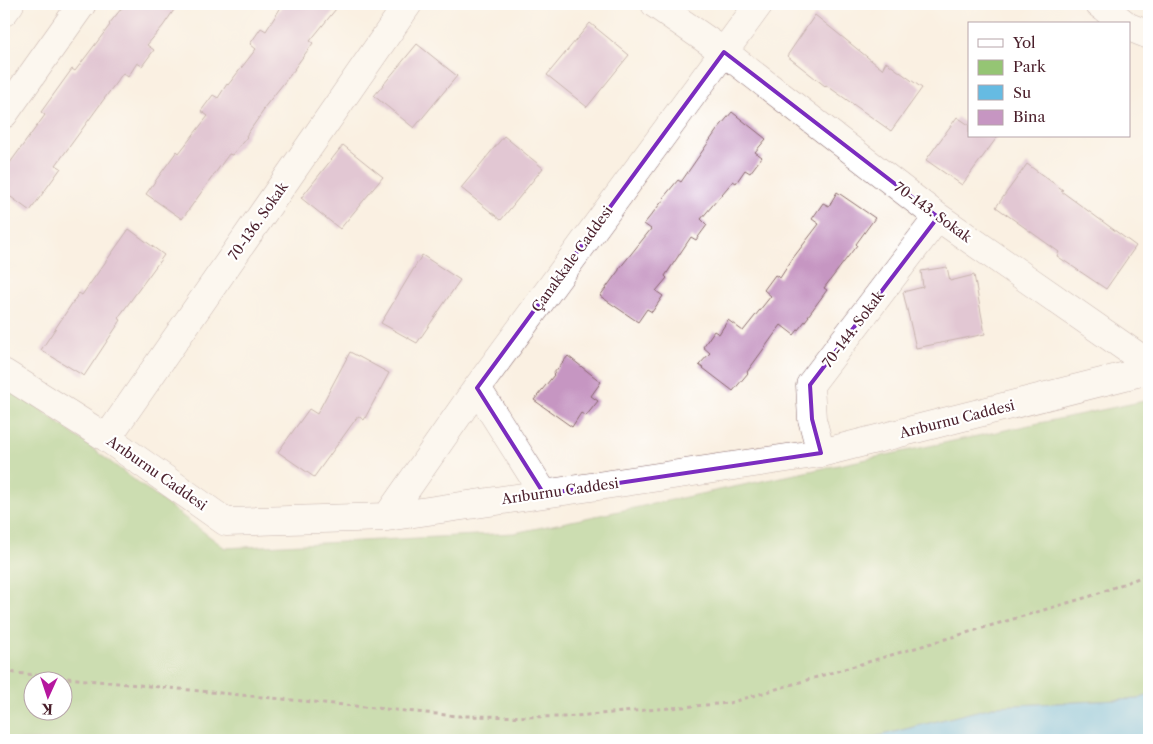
<svg xmlns="http://www.w3.org/2000/svg" width="1153" height="744" font-family="'Libre Caslon Text',serif">
<style>
.green{fill:#95c574;stroke:#707250;fill-rule:evenodd}
.water{fill:#66bbe2;stroke:#586d86}
.building{fill:#c696c2}
.lines{fill:none;stroke-linecap:round;stroke-linejoin:round}
.minor-casing{stroke:#88686b;stroke-width:29}
.path{stroke:#88686b;stroke-width:3;stroke-dasharray:4 4;stroke-linecap:butt}
.minor{stroke:#fff;stroke-width:28}
.marked{fill:none;stroke:#7b2cbf;stroke-width:4;stroke-linejoin:round}
.labels{text-anchor:middle;stroke-width:4.5;stroke-linejoin:round;paint-order:stroke}
.street-label{font-size:14px;fill:#4a1f2b;stroke:#fff}
</style>
<rect width="100%" height="100%" fill="#fff"/>
<filter id="ink" filterUnits="userSpaceOnUse"><feTurbulence type="fractalNoise" baseFrequency=".02" numOctaves="2"/><feDisplacementMap in="SourceGraphic" scale="10" xChannelSelector="R" yChannelSelector="G"/><feConvolveMatrix kernelMatrix="1 2 1 2 8 2 1 2 1" color-interpolation-filters="sRGB"/></filter>
<filter id="wash" filterUnits="userSpaceOnUse"><feTurbulence type="fractalNoise" baseFrequency=".0096" numOctaves="4" result="noise"/><feDisplacementMap in="SourceGraphic" scale="20" xChannelSelector="R" yChannelSelector="G"/><feGaussianBlur stdDeviation="1.12" result="paint"/><feColorMatrix in="noise" values="0 0 0 0 0 0 0 0 0 0 0 0 0 0 0 0 0 1.4 0 .05"/><feComposite in="paint" operator="in"/></filter>
<g filter="url(#wash)">
<rect width="100%" height="100%" fill="#faf0e2"/>
<path class="green" d="M4,382l221,166 289,-15 635,-133v295l-11,4 -141,7 -135,34h-858zM32,682h30v30h-30z"/>
<path class="water" d="M1149,695v45h-287l135,-34 141,-7z"/>
<g id="blocks">
<path class="building" d="M125,4h53l-15,22 -16,19 7,5 -12,16 -5,-3 -9,14 -5,-4 -67,92 5,3 -31,43 -26,-19v-21l41,-56 -4,-3 31,-43 3,2 35,-46 -1,-1z
M283,4h57l-30,37 3,2 -19,26h1l-32,40 1,1 -18,26 1,1 -15,18 -3,-1 -47,65 -36,-25 31,-43 2,2 29,-37 -7,-5 12,-16 5,3 9,-14 1,1 28,-36 -6,-5 11,-16 5,3z
M815,15l67,54 4,-7 36,26 -31,43 -65,-46 -1,1 -38,-30z
M590,23l39,32 -42,52 -40,-32z
M417,44l40,32 -43,52 -40,-32z
M732,112l34,27 -11,13 7,5 -12,16 -5,-3 -9,13 -3,-2 -32,38 6,6 -11,15 -5,-3 -26,39 2,2 -11,13 7,5 -11,16 -5,-3 -9,13 -38,-26 19,-26v-1l32,-40 -7,-5 20,-25 -1,-1 15,-18 3,2 36,-52z
M957,117l12,8v11h29l-36,49 -36,-25z
M504,136l39,32 -42,52 -40,-32z
M343,145l40,32 -43,52 -39,-31z
M1027,164l36,26 -2,1 75,55 -30,43 -49,-33 2,-4 -63,-45z
M837,192l38,26 -19,26 1,1 -33,43 3,2 -19,26h1l-15,19 -13,-10 -34,47 1,1 -15,18 -34,-26 11,-12 -7,-6 11,-16 5,3 9,-14 15,11 28,-35 -7,-6 11,-15 5,3 13,-20 26,-34 -7,-5 11,-16 6,3z
M129,229l35,26 -46,63 3,2 -37,56 -43,-26 38,-57 3,2z
M422,255l38,25 -43,63 -36,-20z
M947,267l3,14 24,-6 11,59 -69,14 -13,-56 20,-5 -2,-16z
M350,352l39,21 -25,47 -6,-4 -44,61 -36,-25 31,-43 8,5z
M568,356l33,26 -10,14 7,5 -12,15 -5,-3 -9,14 -38,-27 20,-25 -1,-1z"/>
</g>
</g>
<g filter="url(#ink)">
<use href="#blocks" fill-opacity="0" stroke="#88686b" stroke-width="1"/>
<g class="lines">
<g class="minor-casing">
<path id="minor" d="M655,4l69,48 214,165 211,147
M1099,4l26,20
M4,12l6,-8
M1129,27l20,8
M4,114l78,-110
M4,373l103,65 119,84 161,-5 434,-64 328,-83
M477,388l67,106
M107,438l301,-434
M821,453l-9,-34 -2,-34 128,-168
M387,517l90,-129 282,-384"/>
</g>
<path class="path" d="M4,670l11,3 442,43 107,1 165,-14 362,-107 58,-22"/>
<use href="#minor" class="minor"/>
</g>
</g>
<path d="M0 0H1153V744H0ZM724,52l214,165 -128,168 2,34 9,34 -277,41 -67,-106z" fill="#faf0e2" fill-opacity=".55" fill-rule="evenodd"/>
<path class="marked" d="M724,52l214,165 -128,168 2,34 9,34 -277,41 -67,-106z"/>
<g class="labels">
<g class="street-label">
<text transform="translate(933 212) rotate(36)" y="5">70-143. Sokak</text>
<text transform="translate(258 221) rotate(-55)" y="5">70-136. Sokak</text>
<text transform="translate(572 259) rotate(-54)" y="5">Çanakkale Caddesi</text>
<text transform="translate(853 329) rotate(-53)" y="5">70-144. Sokak</text>
<text transform="translate(957 419) rotate(-14)" y="5">Arıburnu Caddesi</text>
<text transform="translate(157 473) rotate(35)" y="5">Arıburnu Caddesi</text>
<text transform="translate(560 491) rotate(-8)" y="5">Arıburnu Caddesi</text>
</g>
</g>
<rect width="1153" height="744" fill="none" stroke="#fff" stroke-width="20"/>
<rect x="968" y="22" width="162" height="115" fill="#ffffff" stroke="#b7a5aa"/>
<rect x="978" y="39" width="25" height="8" fill="#ffffff" stroke="#b7a5aa"/>
<text x="1013" y="48" font-size="15" fill="#4a1f2b">Yol</text>
<rect x="978" y="60" width="25" height="15" fill="#95c574" stroke="#b7a5aa"/>
<text x="1013" y="72" font-size="15" fill="#4a1f2b">Park</text>
<rect x="978" y="85" width="25" height="15" fill="#66bbe2" stroke="#b7a5aa"/>
<text x="1013" y="98" font-size="15" fill="#4a1f2b">Su</text>
<rect x="978" y="110" width="25" height="15" fill="#c696c2" stroke="#b7a5aa"/>
<text x="1013" y="122" font-size="15" fill="#4a1f2b">Bina</text>
<g transform="translate(48 696) rotate(183)"><circle r="24" fill="#ffffff" stroke="#b7a5aa"/>
<path d="M0-4L9 19L0 12L-9 19Z" fill="#b5179e"/>
<text y="-8" font-size="14" font-weight="bold" text-anchor="middle" fill="#4a1f2b">K</text>
</g>
</svg>
